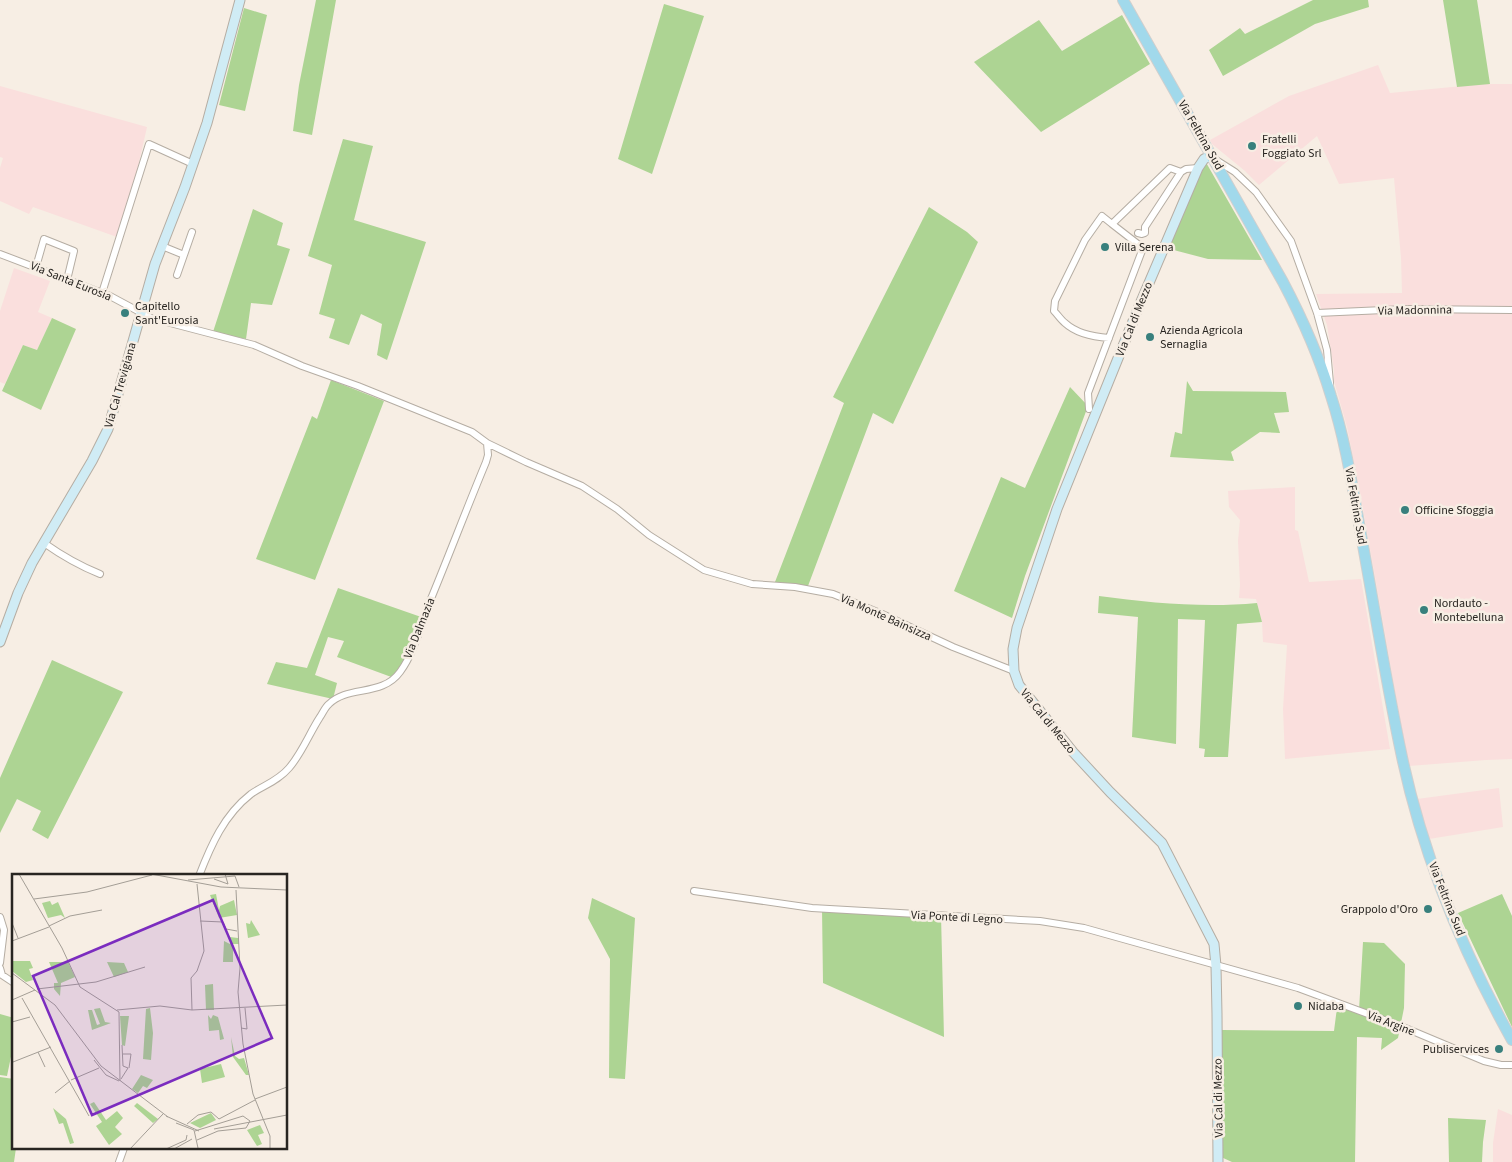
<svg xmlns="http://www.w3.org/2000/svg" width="1512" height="1162" font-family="'Source Sans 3',sans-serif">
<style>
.industrial{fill:#fadfdd}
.green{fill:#add493}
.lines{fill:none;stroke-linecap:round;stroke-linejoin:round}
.street-casing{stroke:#b5ada3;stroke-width:8}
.secondary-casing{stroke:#b5ada3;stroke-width:11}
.primary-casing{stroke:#d0cfce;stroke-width:12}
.street{stroke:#fff;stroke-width:6}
.secondary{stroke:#d0ecf5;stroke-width:9}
.primary{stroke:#a1d9eb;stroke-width:10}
.poi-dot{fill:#38807d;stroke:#f7eee4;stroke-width:2}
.labels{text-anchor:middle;stroke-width:5;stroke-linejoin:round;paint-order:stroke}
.street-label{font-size:12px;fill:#282521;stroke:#f7eee4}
.poi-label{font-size:12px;fill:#282521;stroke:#f7eee4;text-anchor:start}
.inset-road{fill:none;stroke:#a49e96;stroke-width:1}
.view{fill:#7b2cbf;fill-opacity:0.15;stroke:#7b2cbf;stroke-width:2.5}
.inset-edge{fill:none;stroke:#282521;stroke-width:2.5}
</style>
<rect width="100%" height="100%" fill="#f7eee4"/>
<path class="industrial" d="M1378,65l12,28 93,-9h29v675l-26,1 -77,6 -8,-41 -41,-233 -13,-65 -13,-46v-11l-7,-45 -11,-31 86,-1 -1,-35 -7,-80 -55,6 -22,-48 -58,49 -14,-14 -33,-27 -2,-4 79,-44z
M0,86l147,41 -9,40 -21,70 -84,-30 -4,7 -29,-13v-33l3,-10 -3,-1z
M14,268l36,13 -12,31 14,6 -15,32 -14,-5 -18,39 -5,-2v-71z
M1295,487v43l3,1 11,51 52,-3 29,170 -105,10 -2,-50 4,-64 -24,-3 -1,-20 -6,-23 -17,-1 1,-13 -2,-44 2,-21 -11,-13 -1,-16z
M1499,788l4,39 -74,12 -12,-40z
M1498,1109l14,6v47h-19v-19z"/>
<path class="green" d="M316,0h20l-24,135 -19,-4 6,-46z
M1313,0h55l1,7 -54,17 -92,52 -14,-26 31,-22 5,6z
M1443,0h34l13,84 -33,3z
M664,4l40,12 -52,158 -34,-15z
M244,8l23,7 -22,96 -26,-6z
M1122,15l28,49 -109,68 -67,-70 65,-42 23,31z
M343,139l30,7 -19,74 72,22 -39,118 -10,-5 5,-31 -21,-10 -12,31 -20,-7 6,-19 -16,-5 13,-49 -24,-9z
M1204,159l58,101 -54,-1 -42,-11z
M929,207l38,25 11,10 -85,182 -20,-11 -65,173 -33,-4 69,-179 -11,-6z
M253,209l30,14 -6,22 13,4 -18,56 -21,-2 -5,36 -33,-7z
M52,318l24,11 -35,81 -39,-19 21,-46 14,5z
M331,380l53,21 -69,179 -59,-21 56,-143 5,3z
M1187,381l6,10 93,1 3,20 -15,1 6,20 -20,-1 -29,20 3,9 -64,-4 5,-25 7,2z
M1070,387l18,19 -63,170 -13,42 -58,-27 47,-114 24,11z
M338,588l86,30 -13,36 -17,24 -57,-21 7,-16 -16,-4 -13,38 22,8 -4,16 -66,-15 9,-22 31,6z
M1099,596c52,7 105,12 158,7l5,19 -25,2 -9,133h-24l1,-8 -6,-1 6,-128 -27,-1 -2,125 -44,-7 6,-120 -40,-4z
M52,660l71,32 -75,147 -16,-9 9,-19 -24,-12 -17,34v-55z
M1502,894l10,22v111l-54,-114z
M592,898l43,20 -10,161 -16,-1 1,-119 -22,-41z
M822,908l119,7 3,122 -121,-54z
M1363,942l21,1 21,21 -1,44 -6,30 -17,12 1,-12 -25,-1 -2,125h-123l-11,-5 1,-127 112,1 4,-31 21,10z
M0,1014l14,4v24l-7,34 -7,-1z
M0,1077l14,2v69h2l-2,14h-14z
M1448,1118l38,2 -3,22 -1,20h-33z"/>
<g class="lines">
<g class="street-casing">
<path id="street" d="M1216,160l19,12 21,20 35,49 26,72 10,37 3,33
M1138,233l4,1 3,-1v-6l36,-55
M162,246l22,9 -7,20
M0,254l110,42 41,22 103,27 48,21 56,20 114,46 15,11 1,12 -2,7c-20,48 -38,96 -58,144 -8,22 -14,47 -28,66 -18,25 -52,13 -71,32 -4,3 -6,9 -9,13 -11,17 -18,36 -31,51 -11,13 -25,17 -38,26 -27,21 -40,51 -52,82
M184,255l8,-23
M36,267l8,-28 30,12 -7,29
M102,293l47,-149 44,20
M1317,313l89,-4 106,1
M1109,338c-15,-1 -32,-4 -44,-15 -4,-3 -7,-8 -11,-12l1,-10 30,-61 17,-24 10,8
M1089,409l-1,-16 55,-145 -31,-24 58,-56 11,4 5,-3 12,-1
M487,443l39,19 56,24 35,23 32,26 55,35 48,14 43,3 38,7 47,19 73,34 61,24
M44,543c17,12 36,23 56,31
M694,891l118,17 228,13 44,7 214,60 105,39 81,34 17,4h11
M0,917l4,13 -4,33
M0,968l2,7 12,8
M119,1162l5,-14"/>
</g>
<g class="secondary-casing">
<path id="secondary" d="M1212,155l-8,4 -6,9 -58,136 -83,205 -40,119 -4,21 1,22 5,14 54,67 37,40 52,51 52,101 2,22 1,48 1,148
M0,642l18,-49 14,-30 60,-102 16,-32 47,-165 30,-77 22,-64 33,-123"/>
</g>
<g class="primary-casing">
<path id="primary" d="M1123,0l160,282c19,36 36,74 48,114 14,43 21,88 29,133 14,76 26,153 42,228 21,99 61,195 110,283"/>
</g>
<use href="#street" class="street"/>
<use href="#secondary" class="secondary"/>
<use href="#primary" class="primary"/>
</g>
<g class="poi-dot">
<circle cx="1252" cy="146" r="5"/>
<circle cx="1105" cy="247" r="5"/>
<circle cx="125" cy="313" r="5"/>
<circle cx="1150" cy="337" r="5"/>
<circle cx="1405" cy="510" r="5"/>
<circle cx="1424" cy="610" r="5"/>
<circle cx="1428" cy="909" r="5"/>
<circle cx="1298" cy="1006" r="5"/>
<circle cx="1499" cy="1049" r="5"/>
</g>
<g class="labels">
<g class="street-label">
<text transform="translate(1201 135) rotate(60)" y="4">Via Feltrina Sud</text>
<text transform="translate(71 281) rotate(22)" y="4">Via Santa Eurosia</text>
<text transform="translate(1415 310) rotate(-1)" y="4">Via Madonnina</text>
<text transform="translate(1134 319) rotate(-68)" y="4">Via Cal di Mezzo</text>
<text transform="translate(120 385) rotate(-74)" y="4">Via Cal Trevigiana</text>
<text transform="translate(1356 506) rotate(80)" y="4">Via Feltrina Sud</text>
<text transform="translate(886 617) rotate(24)" y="4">Via Monte Bainsizza</text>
<text transform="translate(419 628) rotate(-68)" y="4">Via Dalmazia</text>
<text transform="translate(1048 721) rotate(51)" y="4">Via Cal di Mezzo</text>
<text transform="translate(1447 899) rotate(68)" y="4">Via Feltrina Sud</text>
<text transform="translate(957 917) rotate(3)" y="4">Via Ponte di Legno</text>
<text transform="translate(1391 1023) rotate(21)" y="4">Via Argine</text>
<text transform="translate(1218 1098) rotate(-91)" y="4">Via Cal di Mezzo</text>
</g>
<g class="poi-label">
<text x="1262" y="143">Fratelli<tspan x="1262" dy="14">Foggiato Srl</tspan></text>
<text x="1115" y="251">Villa Serena</text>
<text x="135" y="310">Capitello<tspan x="135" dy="14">Sant'Eurosia</tspan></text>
<text x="1160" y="334">Azienda Agricola<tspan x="1160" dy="14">Sernaglia</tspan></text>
<text x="1415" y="514">Officine Sfoggia</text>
<text x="1434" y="607">Nordauto -<tspan x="1434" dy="14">Montebelluna</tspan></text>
<text x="1418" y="913" text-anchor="end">Grappolo d'Oro</text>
<text x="1308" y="1010">Nidaba</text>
<text x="1489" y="1053" text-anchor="end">Publiservices</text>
</g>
</g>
<g transform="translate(12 874)">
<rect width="275" height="275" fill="#f7eee4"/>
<path d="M204,20l3,16 1,-4 14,-6 3,15 -18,3 -9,-23zM38,27l2,4 6,-3 7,16 -4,-3 -13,3 -6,-15zM239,46l9,15 -12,3 -2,-15 4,1zM218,63l8,1 1,6h-6v18h-10l1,-21 6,3zM0,87h18l3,7 -4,1 4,11 -7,2 -14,-11zM37,88h19l7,15 -14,6 -1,13 -6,-7v-6h4zM95,88l17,1 4,9 -14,5zM201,110l1,26h-8l-1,-25zM88,134l5,14 6,1 -19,7 -4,-20h4l5,15 3,-1 -6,-15zM138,134l3,25 -2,27 -8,-1 3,-50zM196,141l3,4 2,-4 5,2 6,22 -4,1 -1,-10 -10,1zM108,142h9l-4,30 -3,-1zM219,163l4,19 4,3 5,-1 5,17h-3l-13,-18zM209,190l4,13 -23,6 -2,-14zM129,201l12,5 -6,8 -4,-2 -5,7 -6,-4zM82,228l12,18 11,-9 6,7 -8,9 7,7 -13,11 -13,-19 6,-4 -12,-18zM125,229l21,16 -5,4 -19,-17zM41,234l13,11 8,24 -4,1 -7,-21 -4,1zM199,239l5,7 -16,8 -10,-5zM248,251l4,8 -6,2 4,9 -5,2 -10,-16z" fill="#add493"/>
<path class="inset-road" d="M7,0l43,74 18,39 39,25 1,69M139,0l70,13 66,3M202,5l14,5 -3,-10M176,6l47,-4 4,11M185,10l7,67 -7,20 -6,7 1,32 95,-5M224,16l4,78 -2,24 5,52 10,50 17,42v13M22,25l53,-7 65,-17M188,47l23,1 3,7 11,2M0,49l6,15M37,52l21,-10 32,-6M0,67l37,-14M0,99l43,32 46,61 67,51M25,115l59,-7 49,-15M10,124l67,118M0,126l23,-10M105,136l43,-4 32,4M0,148l18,-5M229,154l6,1 -2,-21M26,178l7,15M111,180h8l-2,14M82,186l12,15 13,6M1,188l38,-15M109,205l7,-11 -5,-2 -1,-21M59,206l28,-12M43,219l15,-12M243,225l32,-12M154,242l33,15M164,249l18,7 4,18M175,250l11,-9 13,-3 8,7 36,-19M202,255l73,-14M183,257l48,-15 7,5 -4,7 -28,3 -21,9M118,275l33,-35M154,275l20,-9 1,-5M162,275l18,-10"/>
<path class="view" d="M201,26l59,138 -180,77 -59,-139z"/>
<rect width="275" height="275" class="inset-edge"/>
</g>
</svg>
